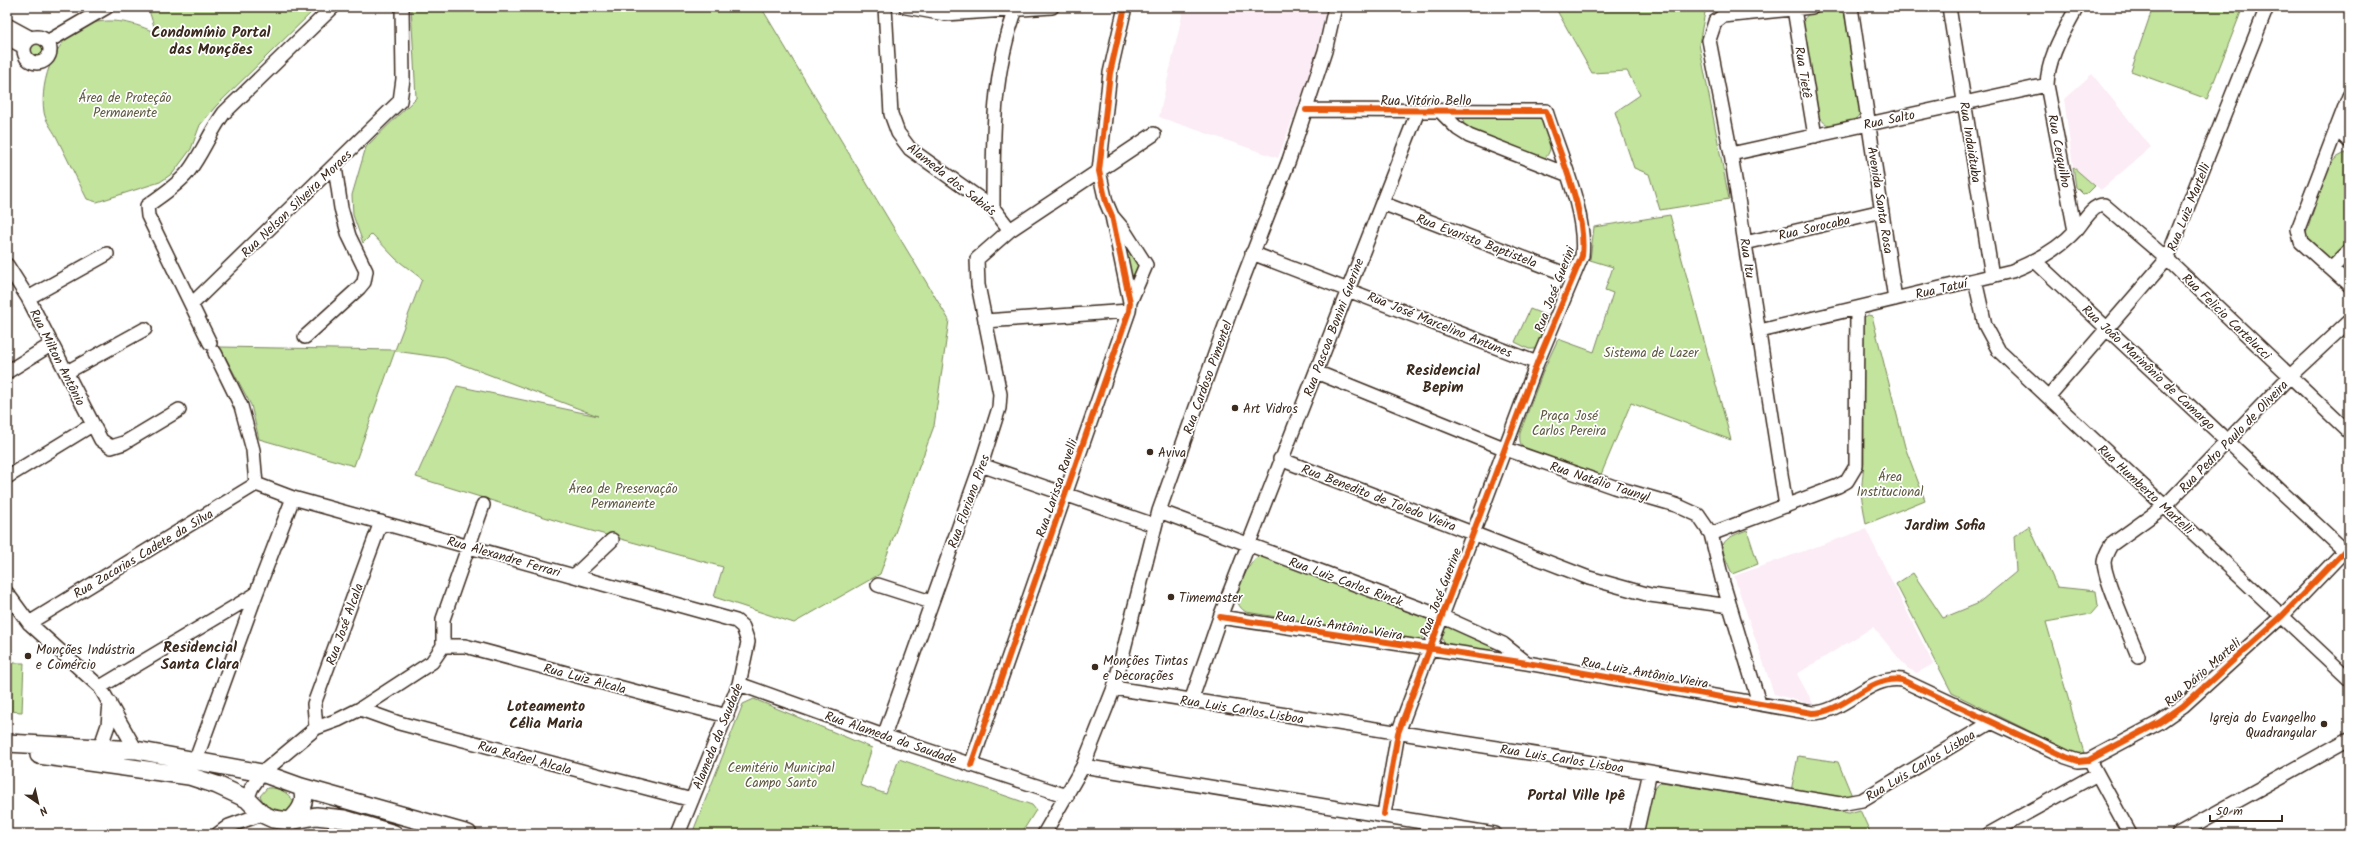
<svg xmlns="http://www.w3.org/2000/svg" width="2356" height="841" font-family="Kalam,sans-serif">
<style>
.built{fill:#fcecf5}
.green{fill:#c2e49d;stroke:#7e875e}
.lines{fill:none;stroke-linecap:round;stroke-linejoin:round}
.minor-casing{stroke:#3b2a1e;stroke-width:16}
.major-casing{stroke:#3b2a1e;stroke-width:20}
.minor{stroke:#fff;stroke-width:13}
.major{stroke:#fff;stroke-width:17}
.cycleway-casing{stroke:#fff;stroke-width:8}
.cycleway{stroke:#e8590c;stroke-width:6}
.poi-dot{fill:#3b2a1e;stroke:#fff;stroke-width:1.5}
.labels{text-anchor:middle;stroke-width:3.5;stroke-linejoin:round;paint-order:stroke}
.street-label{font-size:13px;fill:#3b2a1e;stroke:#fff}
.park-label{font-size:13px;fill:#5d583e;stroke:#fff}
.poi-label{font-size:13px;fill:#3b2a1e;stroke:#fff;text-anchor:start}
.quarter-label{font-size:15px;font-weight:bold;fill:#3b2a1e;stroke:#fff}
</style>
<rect width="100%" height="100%" fill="#fff"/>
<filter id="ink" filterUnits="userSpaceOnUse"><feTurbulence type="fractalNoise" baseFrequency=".025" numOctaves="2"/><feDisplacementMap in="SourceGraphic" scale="8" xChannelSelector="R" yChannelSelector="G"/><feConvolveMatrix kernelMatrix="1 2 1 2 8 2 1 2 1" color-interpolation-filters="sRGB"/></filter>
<g filter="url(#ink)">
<path class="built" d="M1184,7h142l-12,55 -36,96 -119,-41z
M2092,74l59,73 -50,43 -28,-23 -9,-68z
M1866,529l67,135 -16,9 -10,-5 -34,-41 -76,47 17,31 -40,-11 -40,-118z"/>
<path class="green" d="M148,7h169l-101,99 -16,19 -9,24 -18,24 -13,9 -63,20 -10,-3c-10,-21 -21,-42 -31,-63 -4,-7 -11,-16 -12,-24 -5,-32 12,-78 45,-88 23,-7 47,-1 67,9z
M411,7h350l188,313 -15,106 -54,148 -86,49 -80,-26 9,-30 -153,-42 -154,-48 41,-91 141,30 -153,-58 -50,-7 -41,115 -95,-27 -8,-34 -31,-58 175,3 27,-71 -26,-20 -24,-25 -9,9 -10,-28 -1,-20 14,-48 50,-49z
M1555,7h151l-7,37 30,155 -69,11 -11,-36 -15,-6 -19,-56 25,-17 -13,-24 -35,2z
M2153,7h90l-36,92 -76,-28z
M1835,8l7,4 3,4 16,94c-2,11 -18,17 -29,16 -6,-1 -10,-5 -13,-9l-17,-95c8,-13 17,-14 33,-14z
M27 50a9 9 0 1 1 18 0a9 9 0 1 1-18 0Z
M1542,116c5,15 15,31 2,43l-76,-28 -4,-5 -1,-9z
M2345,153l4,1v94l-14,11h-9l-17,-17 -3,-9 22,-66 8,-9z
M2073,167l22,19 -7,7 -5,1 -7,-7z
M1670,215l61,225 -100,-37 -31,74 -74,-27c-6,-5 -7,-9 -6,-17l24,-64 14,-30 36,13 19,-59 -8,-3 8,-23 -23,-7 4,-33z
M1119,236l23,22 -10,26z
M2349,258v19l-8,-8z
M1530,309l20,8 -14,32h-7l-14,-7z
M1868,315l4,1 33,131 20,53 -59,24 -5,-30 3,-31 -1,-145z
M2029,526l28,61 39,4 2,15 -7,8 -45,8 38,131 -8,1 -124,-61 -56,-109 17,-11 30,45 34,-14 39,-32 -2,-36z
M1747,530l11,34 -26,10c-11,-28 -18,-32 15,-44z
M1260,555l167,64 3,7 -1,7 -9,7 -174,-28c-5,-3 -8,-7 -9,-13 -1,-9 14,-41 23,-44z
M1448,626l46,21 -1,3 -4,2 -45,-9 -3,-8 2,-5z
M7,663h17l-2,49 -15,-1z
M754,699l118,49 -12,37 26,9 13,-35 133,46 4,5 -15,24h-329l51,-130z
M1798,756l40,6 14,34 -13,2 -48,-7z
M1662,782l187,31 11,-3 11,24h-229c3,-17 3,-43 20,-52z
M267,788c11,-1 21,4 27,14l-2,6 -6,4 -21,-6 -5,-10z"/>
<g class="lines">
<g class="minor-casing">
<path id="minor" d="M885,7l6,107 7,19 12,16 83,59 17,22
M906,7l39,7 107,-7
M1851,7l44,292
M1949,7l43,269
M1794,9l21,127
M7,25l24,13
M24 50a13 13 0 1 1 26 0a13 13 0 1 1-26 0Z
M7,38l17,9
M47,42l60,-35
M2349,96l-51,133 3,13 48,43
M1306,110l240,1c13,42 41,101 36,145l-45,107 -139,370 -14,81
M1440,111l18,18 11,7 97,38
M2336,129l13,12
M1731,154l316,-69
M1382,203l191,74
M993,208c0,-68 -1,-137 24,-201
M1112,216l11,13 23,36 -16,37
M2075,231l-28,-146c1,-29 17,-53 30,-78
M1745,243l137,-32
M1252,253l285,110
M2036,262l313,293
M7,265l21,33 73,142 10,7 13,-4 55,-33
M2331,269l18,-18
M1975,280l10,45 14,26 350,328
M28,298l79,-44
M192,304l208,-203 3,-22 -1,-72
M985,321l144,-10
M1760,331l252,-60c25,-10 47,-22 65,-42 6,-7 16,-25 27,-24l63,54 182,173
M305,337l54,-49 5,-6 2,-11 -17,-35 -8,-28 -6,-41
M210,343l-62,-127 -1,-10c13,-10 30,-20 41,-34 14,-18 22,-40 36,-59l109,-106
M215,353l26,53 12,44 3,34
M7,372l45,-28
M67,372l78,-43
M1316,372l190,77 108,38 62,18 22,10 13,19 12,49 36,120
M2048,397l119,-138 100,-252
M1280,459l309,119 61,17 80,11
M981,465l173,60
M7,477l85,-52
M256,484l37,14 443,123 7,6 5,15 -9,42 -61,150
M1786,506l-55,-352 -22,-114 6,-18 8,-6 89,-9
M1159,511l284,106 60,27 24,19
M1711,534l127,-48 9,-5 9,-15 1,-158
M574,576l38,-36
M878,585l53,17
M7,593l22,30 71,64 36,63
M1220,617l307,46 285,50c33,0 56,-38 90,-33l164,77 12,4 11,-1 71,-38 23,-16 99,-90 67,-70
M29,623l227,-139
M443,646h22l262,70
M443,646v-27l40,-114
M2138,656c-7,-19 -34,-77 -34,-94 1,-7 4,-12 7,-17l54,-39 125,-130 59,-55
M739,684l145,52 183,60
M100,687l156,-93
M1114,688l536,84 190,32 22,-4 128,-77
M1191,701l29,-84 198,-506
M360,709l39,14 293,77
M316,728l-2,-24 67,-182
M884,736l97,-271 18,-57 1,-14 -22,-109 -1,-26 33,-29 144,-96
M100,748l8,-23 2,-22
M195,762l61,-168 37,-96
M971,765l158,-454 1,-9 -18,-86 -6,-14 -7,-31 11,-98 15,-66
M1083,766l412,68
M2093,766l37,68
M247,799l5,-12 10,-14 54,-45 22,-8 22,-11 72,-47 11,-16
M218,834l11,-8 33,-12
M1044,834l39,-68 31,-78 45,-177 71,-199 59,-152 36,-109 10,-44
M1636,834l14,-62
M1989,834l108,-60
M2178,834l171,-95"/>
</g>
<g class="major-casing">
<path id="major" d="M7,743l129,7 126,23 39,14 167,47
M39,755l150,21 28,9 30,14 15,15 11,5 17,2 26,-5 28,3 50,15
M290,821c10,-9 18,-20 11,-34"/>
</g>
<use href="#minor" class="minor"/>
<use href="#major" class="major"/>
<g class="cycleway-casing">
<path id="cycleway" d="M1306,110l240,1c13,42 41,101 36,145l-45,107 -139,370 -14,81
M1220,617l307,46 285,50c33,0 56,-38 90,-33l164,77 12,4 11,-1 71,-38 23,-16 99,-90 67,-70
M971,765l158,-454 1,-9 -18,-86 -6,-14 -7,-31 11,-98 15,-66"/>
</g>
<use href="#cycleway" class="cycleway"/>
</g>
</g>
<g class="poi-dot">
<circle cx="1235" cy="408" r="4"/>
<circle cx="1150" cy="452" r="4"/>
<circle cx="1171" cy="597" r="4"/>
<circle cx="28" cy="656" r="4"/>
<circle cx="1095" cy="667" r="4"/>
<circle cx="2324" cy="724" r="4"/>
</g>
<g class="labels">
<g class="street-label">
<text transform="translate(1804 72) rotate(81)" y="5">Rua Tietê</text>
<text x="1426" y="105">Rua Vitório Bello</text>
<text transform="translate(1889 119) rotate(-12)" y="5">Rua Salto</text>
<text transform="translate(1971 142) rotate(81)" y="5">Rua Indaiátuba</text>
<text transform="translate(2060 151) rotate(79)" y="5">Rua Cerquilho</text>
<text transform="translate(952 179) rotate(38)" y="5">Alameda dos Sabiás</text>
<text transform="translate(1881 200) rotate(81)" y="5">Avenida Santa Rosa</text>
<text transform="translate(296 203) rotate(-44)" y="5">Rua Nelson Silveira Moraes</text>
<text transform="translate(2188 207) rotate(-68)" y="5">Rua Luiz Martelli</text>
<text transform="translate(1814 227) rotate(-13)" y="5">Rua Sorocaba</text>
<text transform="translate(1477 240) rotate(21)" y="5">Rua Evaristo Baptistela</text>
<text transform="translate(1748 258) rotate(81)" y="5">Rua Itu</text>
<text transform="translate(1941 288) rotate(-13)" y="5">Rua Tatuí</text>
<text transform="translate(1554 289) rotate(-69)" y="5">Rua José Guerini</text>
<text transform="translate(2227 316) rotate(44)" y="5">Rua Felicio Cartelucci</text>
<text transform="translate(1440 324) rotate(22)" y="5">Rua José Marcelino Antunes</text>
<text transform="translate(1333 327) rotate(-69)" y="5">Rua Pascoa Bonini Guerine</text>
<text transform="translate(58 357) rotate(63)" y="5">Rua Milton Antônio</text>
<text transform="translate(2149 367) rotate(43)" y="5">Rua João Marinônio de Camargo</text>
<text transform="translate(1207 377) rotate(-70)" y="5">Rua Cardoso Pimentel</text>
<text transform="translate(2233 436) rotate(-46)" y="5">Rua Pedro Paulo de Oliveira</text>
<text transform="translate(1600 481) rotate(18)" y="5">Rua Natálio Taunyl</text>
<text transform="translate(1056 488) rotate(-71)" y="5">Rua Larissa Ravelli</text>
<text transform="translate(2146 489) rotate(43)" y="5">Rua Humberto Martelli</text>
<text transform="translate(1379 497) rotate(21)" y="5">Rua Benedito de Toledo Vieira</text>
<text transform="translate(968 501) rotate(-70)" y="5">Rua Floriano Pires</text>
<text transform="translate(143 553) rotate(-31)" y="5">Rua Zacarias Cadete da Silva</text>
<text transform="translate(504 556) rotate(16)" y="5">Rua Alexandre Ferrari</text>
<text transform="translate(1346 581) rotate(20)" y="5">Rua Luiz Carlos Rinck</text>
<text transform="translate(1440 592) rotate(-69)" y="5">Rua José Guerine</text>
<text transform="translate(344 624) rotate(-70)" y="5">Rua José Alcala</text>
<text transform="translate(1339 625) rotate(9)" y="5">Rua Luís Antônio Vieira</text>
<text transform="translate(1645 672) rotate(10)" y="5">Rua Luiz Antônio Vieira</text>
<text transform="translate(2202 672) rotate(-41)" y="5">Rua Dário Marteli</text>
<text transform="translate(585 678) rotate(15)" y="5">Rua Luiz Alcala</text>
<text transform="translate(1242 709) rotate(9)" y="5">Rua Luis Carlos Lisboa</text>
<text transform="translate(717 736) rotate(-68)" y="5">Alameda da Saudade</text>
<text transform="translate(891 737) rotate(19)" y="5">Rua Alameda da Saudade</text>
<text transform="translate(525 757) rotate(15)" y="5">Rua Rafael Alcala</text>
<text transform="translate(1562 758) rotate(9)" y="5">Rua Luis Carlos Lisboa</text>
<text transform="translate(1920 765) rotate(-31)" y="5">Rua Luis Carlos Lisboa</text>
</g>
<g class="park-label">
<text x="125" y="102">Área de Proteção<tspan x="125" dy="15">Permanente</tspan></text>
<text x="1651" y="357">Sistema de Lazer</text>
<text x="1569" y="420">Praça José<tspan x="1569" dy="15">Carlos Pereira</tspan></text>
<text x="1890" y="481">Área<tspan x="1890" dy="15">Institucional</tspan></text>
<text x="623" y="493">Área de Preservação<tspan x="623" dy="15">Permanente</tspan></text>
<text x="781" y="772">Cemitério Municipal<tspan x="781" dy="15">Campo Santo</tspan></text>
</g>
<g class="poi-label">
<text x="1243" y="413">Art Vidros</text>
<text x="1158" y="457">Aviva</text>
<text x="1179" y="602">Timemaster</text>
<text x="36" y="654">Monções Indústria<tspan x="36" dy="15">e Comércio</tspan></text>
<text x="1103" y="665">Monções Tintas<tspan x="1103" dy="15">e Decorações</tspan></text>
<text x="2316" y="722" text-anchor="end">Igreja do Evangelho<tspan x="2316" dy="15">Quadrangular</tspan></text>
</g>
<g class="quarter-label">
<text x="211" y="37">Condomínio Portal<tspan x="211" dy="17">das Monções</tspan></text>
<text x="1443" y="375">Residencial<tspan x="1443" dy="17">Bepim</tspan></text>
<text x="1945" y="530">Jardim Sofia</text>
<text x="200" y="652">Residencial<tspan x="200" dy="17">Santa Clara</tspan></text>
<text x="546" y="711">Loteamento<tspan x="546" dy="17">Célia Maria</tspan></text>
<text x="1576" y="800">Portal Ville Ipê</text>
</g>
</g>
<rect width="2356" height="841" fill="none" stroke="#fff" stroke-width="24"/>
<rect x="12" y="12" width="2332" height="817" fill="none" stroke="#3b2a1e" stroke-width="1.5" filter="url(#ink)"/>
<g transform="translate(38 803) rotate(146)" stroke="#ffffff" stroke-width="3" paint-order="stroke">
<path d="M0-3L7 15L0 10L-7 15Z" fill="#3b2a1e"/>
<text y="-6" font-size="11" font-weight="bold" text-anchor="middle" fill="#3b2a1e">N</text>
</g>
<path d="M2210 815v6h72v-6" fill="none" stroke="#3b2a1e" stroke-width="2"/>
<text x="2216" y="815" font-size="12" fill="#3b2a1e" stroke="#ffffff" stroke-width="3" paint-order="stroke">50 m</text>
</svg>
